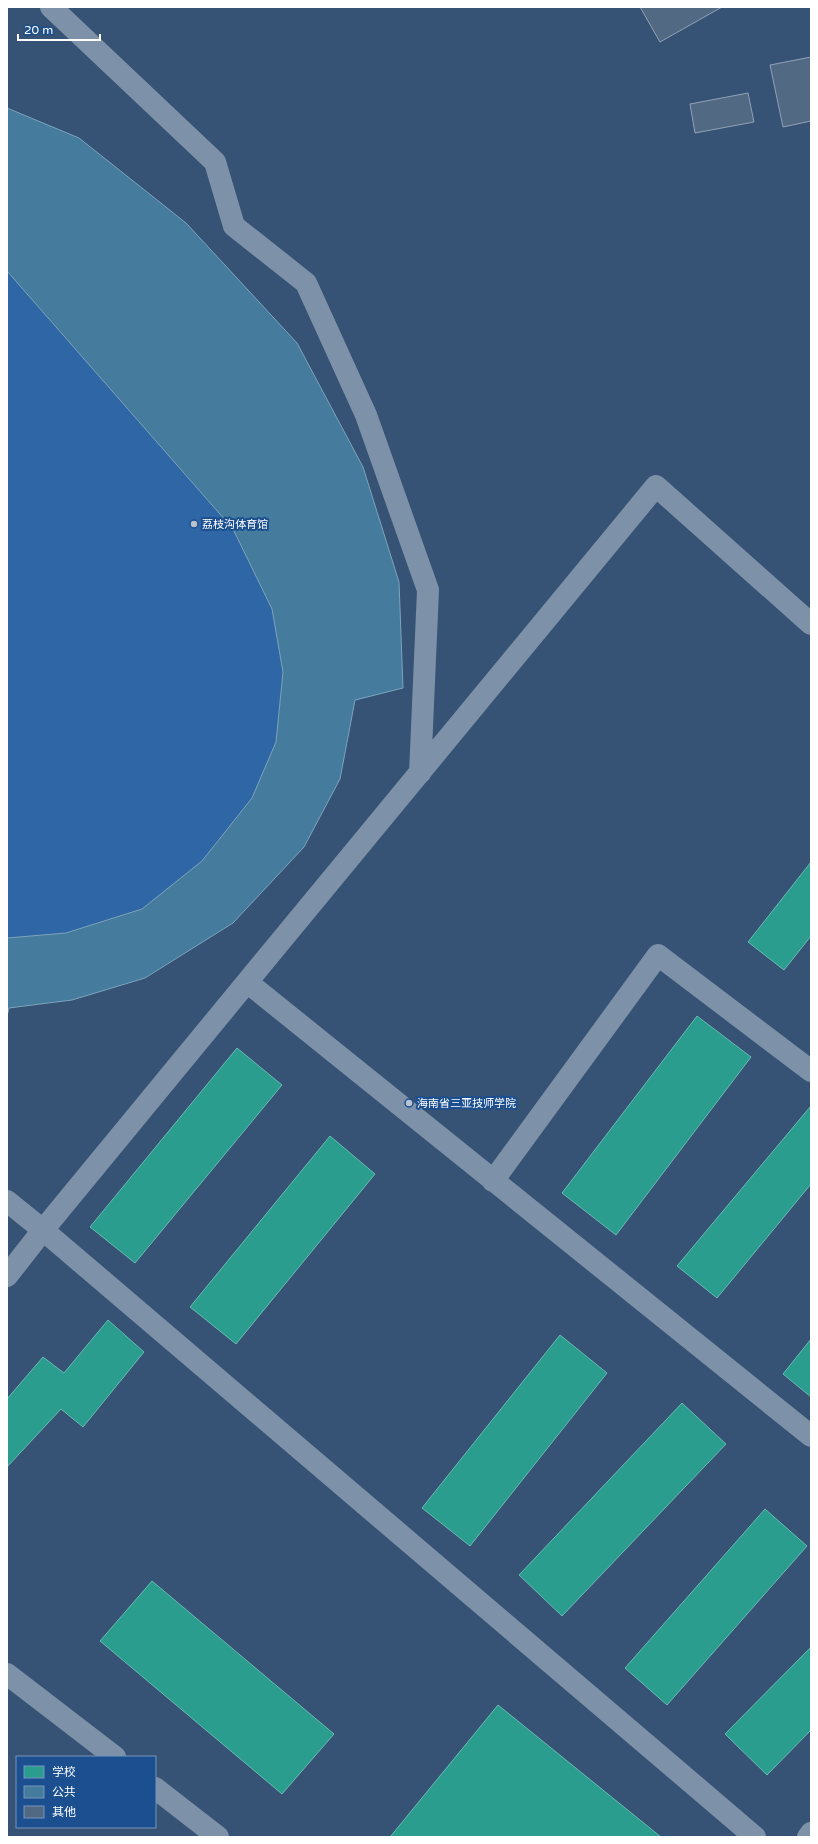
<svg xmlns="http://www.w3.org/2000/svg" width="818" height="1844" font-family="'Varela Round','Noto Sans SC',sans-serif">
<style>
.green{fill:#2f66a5}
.schools{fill:#2a9d8f;stroke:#6abab1}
.public{fill:#457b9d;stroke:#7da3ba}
.building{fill:#526984;stroke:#92a2b6}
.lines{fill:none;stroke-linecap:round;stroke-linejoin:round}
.minor{stroke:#7d92a8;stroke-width:22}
.poi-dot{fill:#b9c2ce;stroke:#1b4f8f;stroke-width:1.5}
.labels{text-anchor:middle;stroke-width:4;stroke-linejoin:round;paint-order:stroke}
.poi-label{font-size:11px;fill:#fff;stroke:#1b4f8f;text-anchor:start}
</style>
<rect width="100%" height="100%" fill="#365274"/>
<path class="green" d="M7,108l72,30 107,85 111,120 66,124 36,115 4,106 -48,13 -15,78 -36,68 -71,76 -88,55 -73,22 -63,8 -2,8z"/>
<path class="schools" d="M811,862v74l-27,34 -36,-28z
M697,1016l54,41 -135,178 -54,-42z
M237,1048l45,37 -147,178 -45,-36z
M810,1107l1,1v76l-94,114 -40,-32z
M330,1136l45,38 -139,170 -46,-37z
M108,1320l36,32 -61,75 -22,-18 -54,58v-68l36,-42 21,16z
M560,1335l47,38 -137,173 -48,-38z
M811,1339v58l-28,-23z
M682,1403l44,41 -164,172 -43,-41z
M765,1509l42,37 -140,159 -42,-37z
M152,1581l182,153 -52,60 -182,-153z
M811,1647v83l-44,45 -42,-41z
M498,1705l163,132h-271z"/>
<path class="public" d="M7,108l72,30 107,85 111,120 66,124 36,115 4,106 -48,12 -15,79 -36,68 -71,76 -88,55 -73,22 -63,8 -2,8v-78l59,-5 76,-24 60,-48 50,-63 24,-56 7,-70 -11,-63 -39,-80 -226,-258z"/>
<path class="building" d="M640,7h82l-62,35z
M811,57v64l-28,6 -13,-62z
M748,93l6,29 -59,11 -5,-29z"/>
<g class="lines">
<path class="minor" d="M51,7l164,155 19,64 72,57 60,132 62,175 -8,183
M247,982l409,-496 155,138
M493,1181l165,-226 153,116
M7,1201l36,29 -36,46
M7,1674l108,83
M155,1788l63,49
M755,1837l-712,-607 204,-248 564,454
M808,1837l3,-4"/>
</g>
<g class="poi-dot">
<circle cx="194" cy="524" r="4"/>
<circle cx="409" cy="1103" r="4"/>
</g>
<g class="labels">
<g class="poi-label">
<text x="202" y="528">荔枝沟体育馆</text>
<text x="417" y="1107">海南省三亚技师学院</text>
</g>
</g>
<rect width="818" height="1844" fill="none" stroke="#ffffff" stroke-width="16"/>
<rect x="16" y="1756" width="140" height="72" fill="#1b4f8f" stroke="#7695bc"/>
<rect x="24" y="1766" width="20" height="12" fill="#2a9d8f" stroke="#7695bc"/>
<text x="52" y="1776" font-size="12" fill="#ffffff">学校</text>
<rect x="24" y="1786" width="20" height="12" fill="#457b9d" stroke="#7695bc"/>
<text x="52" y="1796" font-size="12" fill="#ffffff">公共</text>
<rect x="24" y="1806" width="20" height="12" fill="#526984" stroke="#7695bc"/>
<text x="52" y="1816" font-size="12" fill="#ffffff">其他</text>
<path d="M18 34v6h82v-6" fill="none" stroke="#ffffff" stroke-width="2"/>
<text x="24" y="34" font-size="12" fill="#ffffff" stroke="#1b4f8f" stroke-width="3" paint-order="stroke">20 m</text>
</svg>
